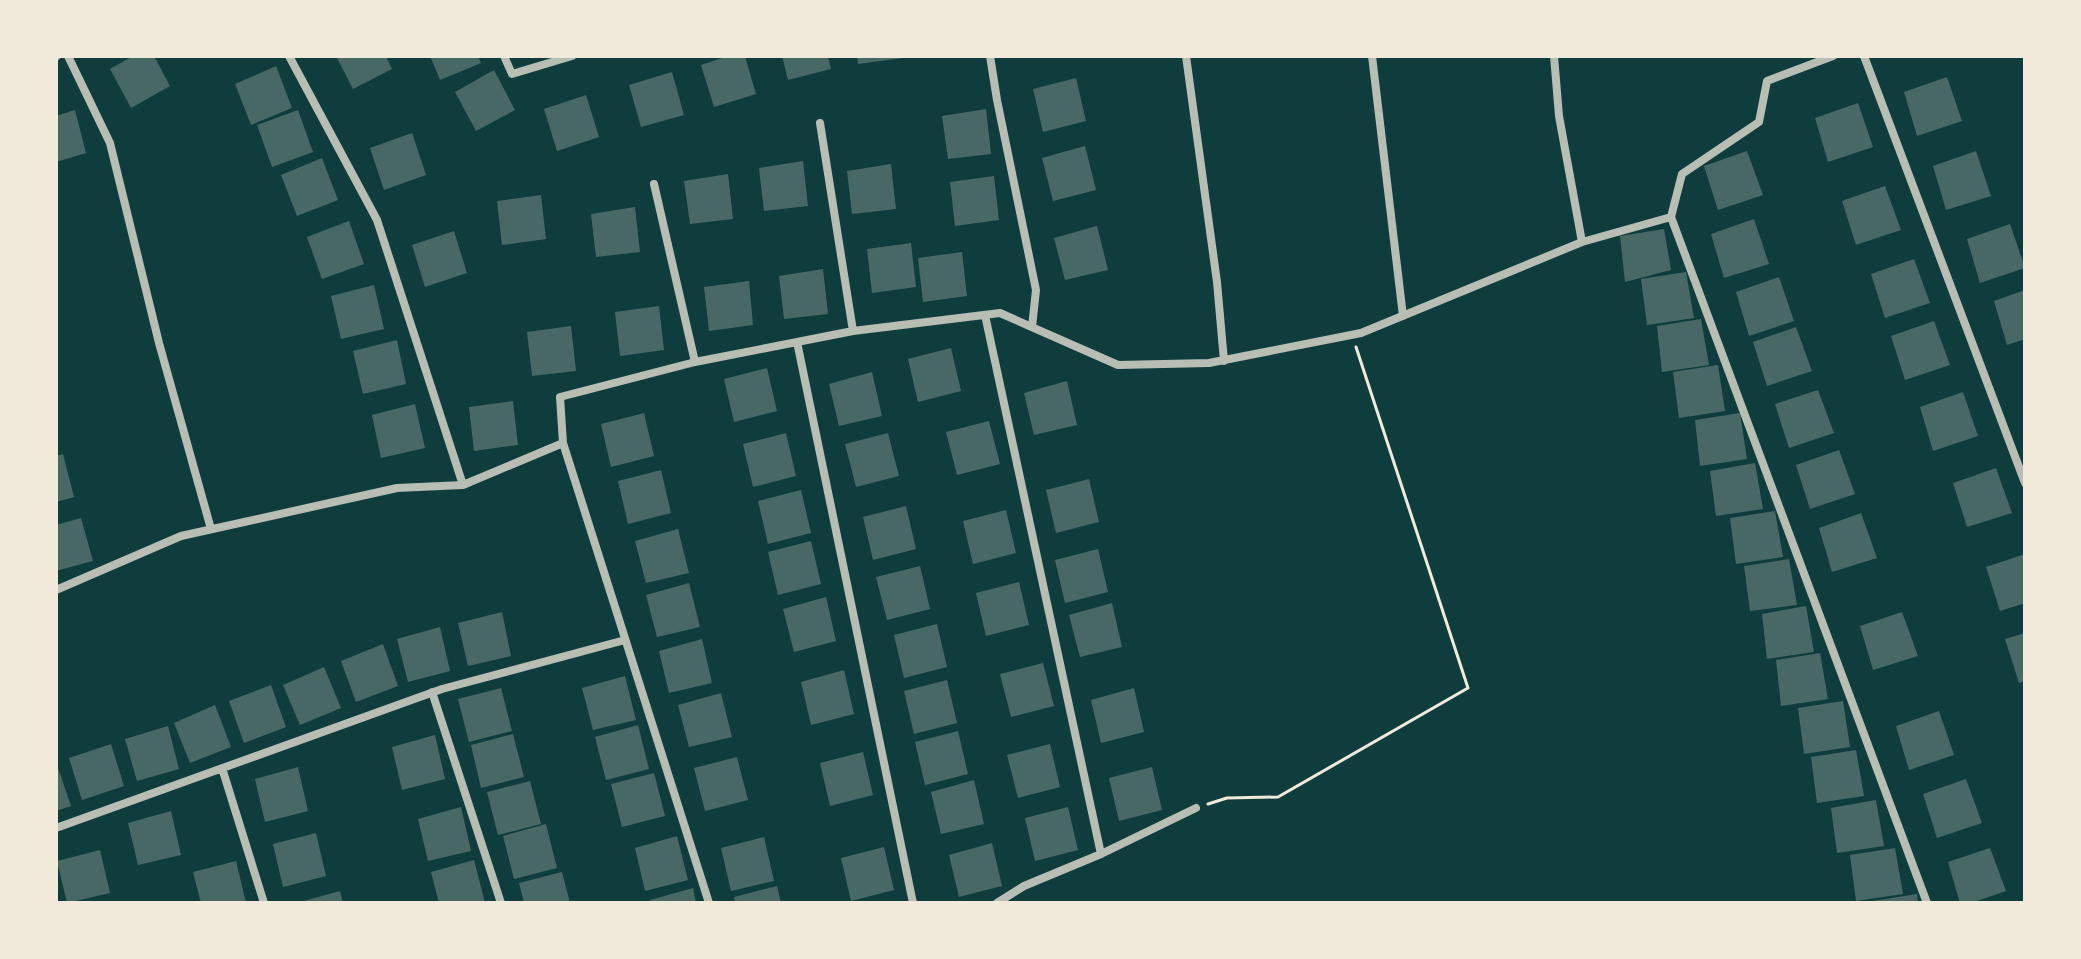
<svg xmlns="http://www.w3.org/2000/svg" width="2081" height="959" font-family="'Roboto Condensed',sans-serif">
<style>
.building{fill:#486865}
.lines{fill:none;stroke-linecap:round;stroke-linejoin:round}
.path{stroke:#f1e9da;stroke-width:3}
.minor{stroke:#b8beb3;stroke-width:8}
</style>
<rect width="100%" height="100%" fill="#0f3d3e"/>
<path class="building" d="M133,56h21l16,30 -39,22 -21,-39z
M336,56h50l6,13 -39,20z
M430,56h48l3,7 -41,17z
M728,56h17l11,38 -42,13 -13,-42z
M782,56h46l3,13 -43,11z
M857,56h46v2l-45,6z
M276,66l16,42 -41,17 -16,-41z
M494,70l21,40 -39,21 -21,-39z
M672,72l12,43 -43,12 -12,-42z
M1947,77l15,44 -45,15 -13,-44z
M1076,78l10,43 -43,11 -10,-43z
M586,95l13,42 -42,14 -13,-42z
M1858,103l15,44 -45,15 -13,-44z
M986,109l5,45 -43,5 -6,-43z
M75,110l11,43 -30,9v-46z
M298,110l15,42 -41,15 -15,-42z
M412,133l14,42 -42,15 -14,-42z
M1085,146l11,44 -43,11 -11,-43z
M1747,151l16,44 -45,15 -14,-44z
M1976,151l15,45 -45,14 -13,-44z
M322,158l16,42 -41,16 -16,-41z
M803,161l5,45 -44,5 -5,-43z
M891,164l5,45 -44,5 -5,-43z
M728,174l5,45 -43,5 -6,-43z
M994,176l5,44 -44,6 -5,-44z
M1885,186l16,44 -45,15 -14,-44z
M541,195l5,44 -44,6 -5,-44z
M635,207l5,45 -44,5 -5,-43z
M1754,219l15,45 -45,14 -13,-44z
M349,221l15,43 -42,15 -15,-42z
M2010,224l15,44 -45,15 -13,-44z
M1097,226l11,44 -43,10 -11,-42z
M1664,229l7,41 -46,12 -5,-46z
M454,231l13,42 -42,14 -13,-42z
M911,243l5,44 -44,6 -5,-44z
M962,252l5,44 -44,6 -5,-44z
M1914,259l16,44 -45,15 -14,-44z
M823,269l5,45 -44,5 -5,-43z
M1686,272l8,46 -47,7 -6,-46z
M1779,277l15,44 -45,15 -13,-44z
M749,281l4,44 -44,6 -5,-44z
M374,285l10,44 -43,10 -10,-43z
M2025,290v49l-18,6 -13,-44z
M659,306l5,44 -44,6 -5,-44z
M1701,319l8,46 -47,7 -5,-46z
M1934,321l16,44 -45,15 -14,-44z
M571,326l5,45 -44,5 -5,-44z
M1796,327l16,44 -45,15 -14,-44z
M397,340l9,44 -43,10 -10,-43z
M951,348l10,43 -43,11 -10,-43z
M1718,365l7,46 -46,7 -6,-46z
M767,368l10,43 -43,11 -10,-43z
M872,372l10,44 -43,10 -10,-42z
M1067,381l10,44 -43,10 -10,-42z
M1818,390l16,43 -45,15 -14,-44z
M1963,392l15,44 -45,15 -13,-44z
M513,401l5,44 -44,6 -5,-44z
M415,404l10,44 -44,10 -9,-43z
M644,413l10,43 -43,11 -10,-43z
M1740,413l7,46 -47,7 -5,-46z
M989,421l11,43 -43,11 -11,-43z
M786,433l10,43 -43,11 -10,-43z
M888,433l11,43 -43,11 -11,-43z
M1839,450l16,44 -45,15 -14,-44z
M63,454l11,43 -18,5v-46z
M1755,463l8,46 -47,7 -6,-45z
M1996,468l16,45 -45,14 -14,-44z
M661,470l10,43 -43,11 -10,-43z
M1089,479l10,43 -43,11 -10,-43z
M801,490l10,43 -43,11 -10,-43z
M906,506l10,43 -43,11 -10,-43z
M1006,510l10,43 -43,11 -10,-43z
M1775,511l8,46 -47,7 -6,-46z
M1861,513l16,45 -45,14 -13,-44z
M81,518l12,43 -37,10v-46z
M678,529l11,44 -43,10 -11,-42z
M811,541l10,43 -43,11 -10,-43z
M1098,549l10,43 -43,11 -10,-43z
M2025,554v49l-25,8 -14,-44z
M1789,559l8,46 -47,6 -6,-45z
M920,566l10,43 -43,11 -11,-43z
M1019,582l10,43 -43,11 -10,-43z
M689,583l11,44 -43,10 -11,-42z
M826,597l10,44 -42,11 -11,-43z
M1112,603l10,44 -42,10 -11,-42z
M1806,606l8,46 -47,7 -5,-45z
M502,612l9,44 -43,10 -10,-43z
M1902,612l16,44 -45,14 -13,-44z
M937,624l10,43 -43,11 -10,-43z
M440,627l10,44 -42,11 -11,-43z
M2025,633v48l-6,2 -14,-44z
M702,639l10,44 -43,10 -10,-42z
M383,644l15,42 -42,16 -15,-41z
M1820,653l8,46 -47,7 -5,-46z
M1043,663l11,43 -43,11 -11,-43z
M324,667l17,41 -41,17 -17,-40z
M844,670l10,44 -43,11 -10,-43z
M625,676l11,44 -43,10 -11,-42z
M947,680l10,43 -43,11 -10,-43z
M271,685l15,42 -42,16 -15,-42z
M501,688l11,43 -43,11 -11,-43z
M1134,688l10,44 -43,11 -10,-43z
M721,693l11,44 -43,10 -11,-42z
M1843,701l7,46 -46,7 -6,-46z
M215,705l16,42 -41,16 -16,-40z
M1939,711l15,44 -45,15 -13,-44z
M638,725l11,44 -43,11 -11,-43z
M168,726l11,43 -42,12 -12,-42z
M958,731l10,43 -43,11 -10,-43z
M513,734l11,43 -43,11 -10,-43z
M435,735l10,44 -43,11 -10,-43z
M111,744l13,42 -42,14 -13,-42z
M1050,744l10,43 -42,11 -11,-43z
M1856,750l8,46 -47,7 -6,-46z
M863,752l10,43 -43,11 -10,-43z
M737,757l11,43 -43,11 -11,-43z
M56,762l15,44 -15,5z
M298,767l10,44 -43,11 -10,-43z
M1152,767l10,43 -43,11 -10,-43z
M654,773l11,43 -43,11 -11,-43z
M1966,779l16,44 -45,15 -14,-44z
M974,780l10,44 -43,10 -10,-42z
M530,781l11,43 -43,11 -11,-43z
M1876,800l8,46 -47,7 -6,-45z
M461,807l10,44 -43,10 -10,-42z
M1068,807l10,43 -43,11 -10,-43z
M171,811l10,44 -43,10 -10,-42z
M546,824l11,44 -43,11 -11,-43z
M316,833l10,43 -43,11 -10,-43z
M677,836l11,44 -43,11 -10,-43z
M764,837l10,44 -43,10 -10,-43z
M992,843l10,43 -43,11 -10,-42z
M884,847l10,43 -43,11 -10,-43z
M1895,848l8,46 -47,7 -6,-46z
M1990,848l16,43 -35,12h-11l-12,-41z
M100,850l10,43 -43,10 -10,-42z
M474,860l11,43h-46l-8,-31z
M236,861l10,42h-45l-8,-31z
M562,872l8,31h-46l-5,-20z
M777,886l4,17h-46l-1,-6z
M693,888l3,15h-45l-1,-3z
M340,891l3,12h-43v-1z
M1917,894l1,9h-44l-1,-2z"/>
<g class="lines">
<path class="path" d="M1208,804l19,-6 51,-1 190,-109 -112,-341"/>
<path class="minor" d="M68,56l42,87 49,200 52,186
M289,56l88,164 86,265
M504,56l8,18 60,-18
M990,56l7,44 39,190 -4,37
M1186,56l31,226 7,79
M1372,56l31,260
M1554,56l5,60 23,126
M1864,56l161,427
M56,57l1,-1
M820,123l33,208
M654,184l41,178
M1671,217l256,686
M1671,217l11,-43 77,-52 8,-41 66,-25
M985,315l116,539
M797,342l116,561
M563,443l146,460
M56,590l125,-54 216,-48 66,-3 100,-42 -3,-46 135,-35 158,-31 147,-18 118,52 91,-2 152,-30 221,-91 89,-25
M432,692l69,211
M222,768l42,135
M56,828l386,-139 183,-49
M997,903l27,-17 77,-32 95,-46"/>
</g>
<rect width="2081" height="959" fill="none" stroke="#f1e9da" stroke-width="116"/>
</svg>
